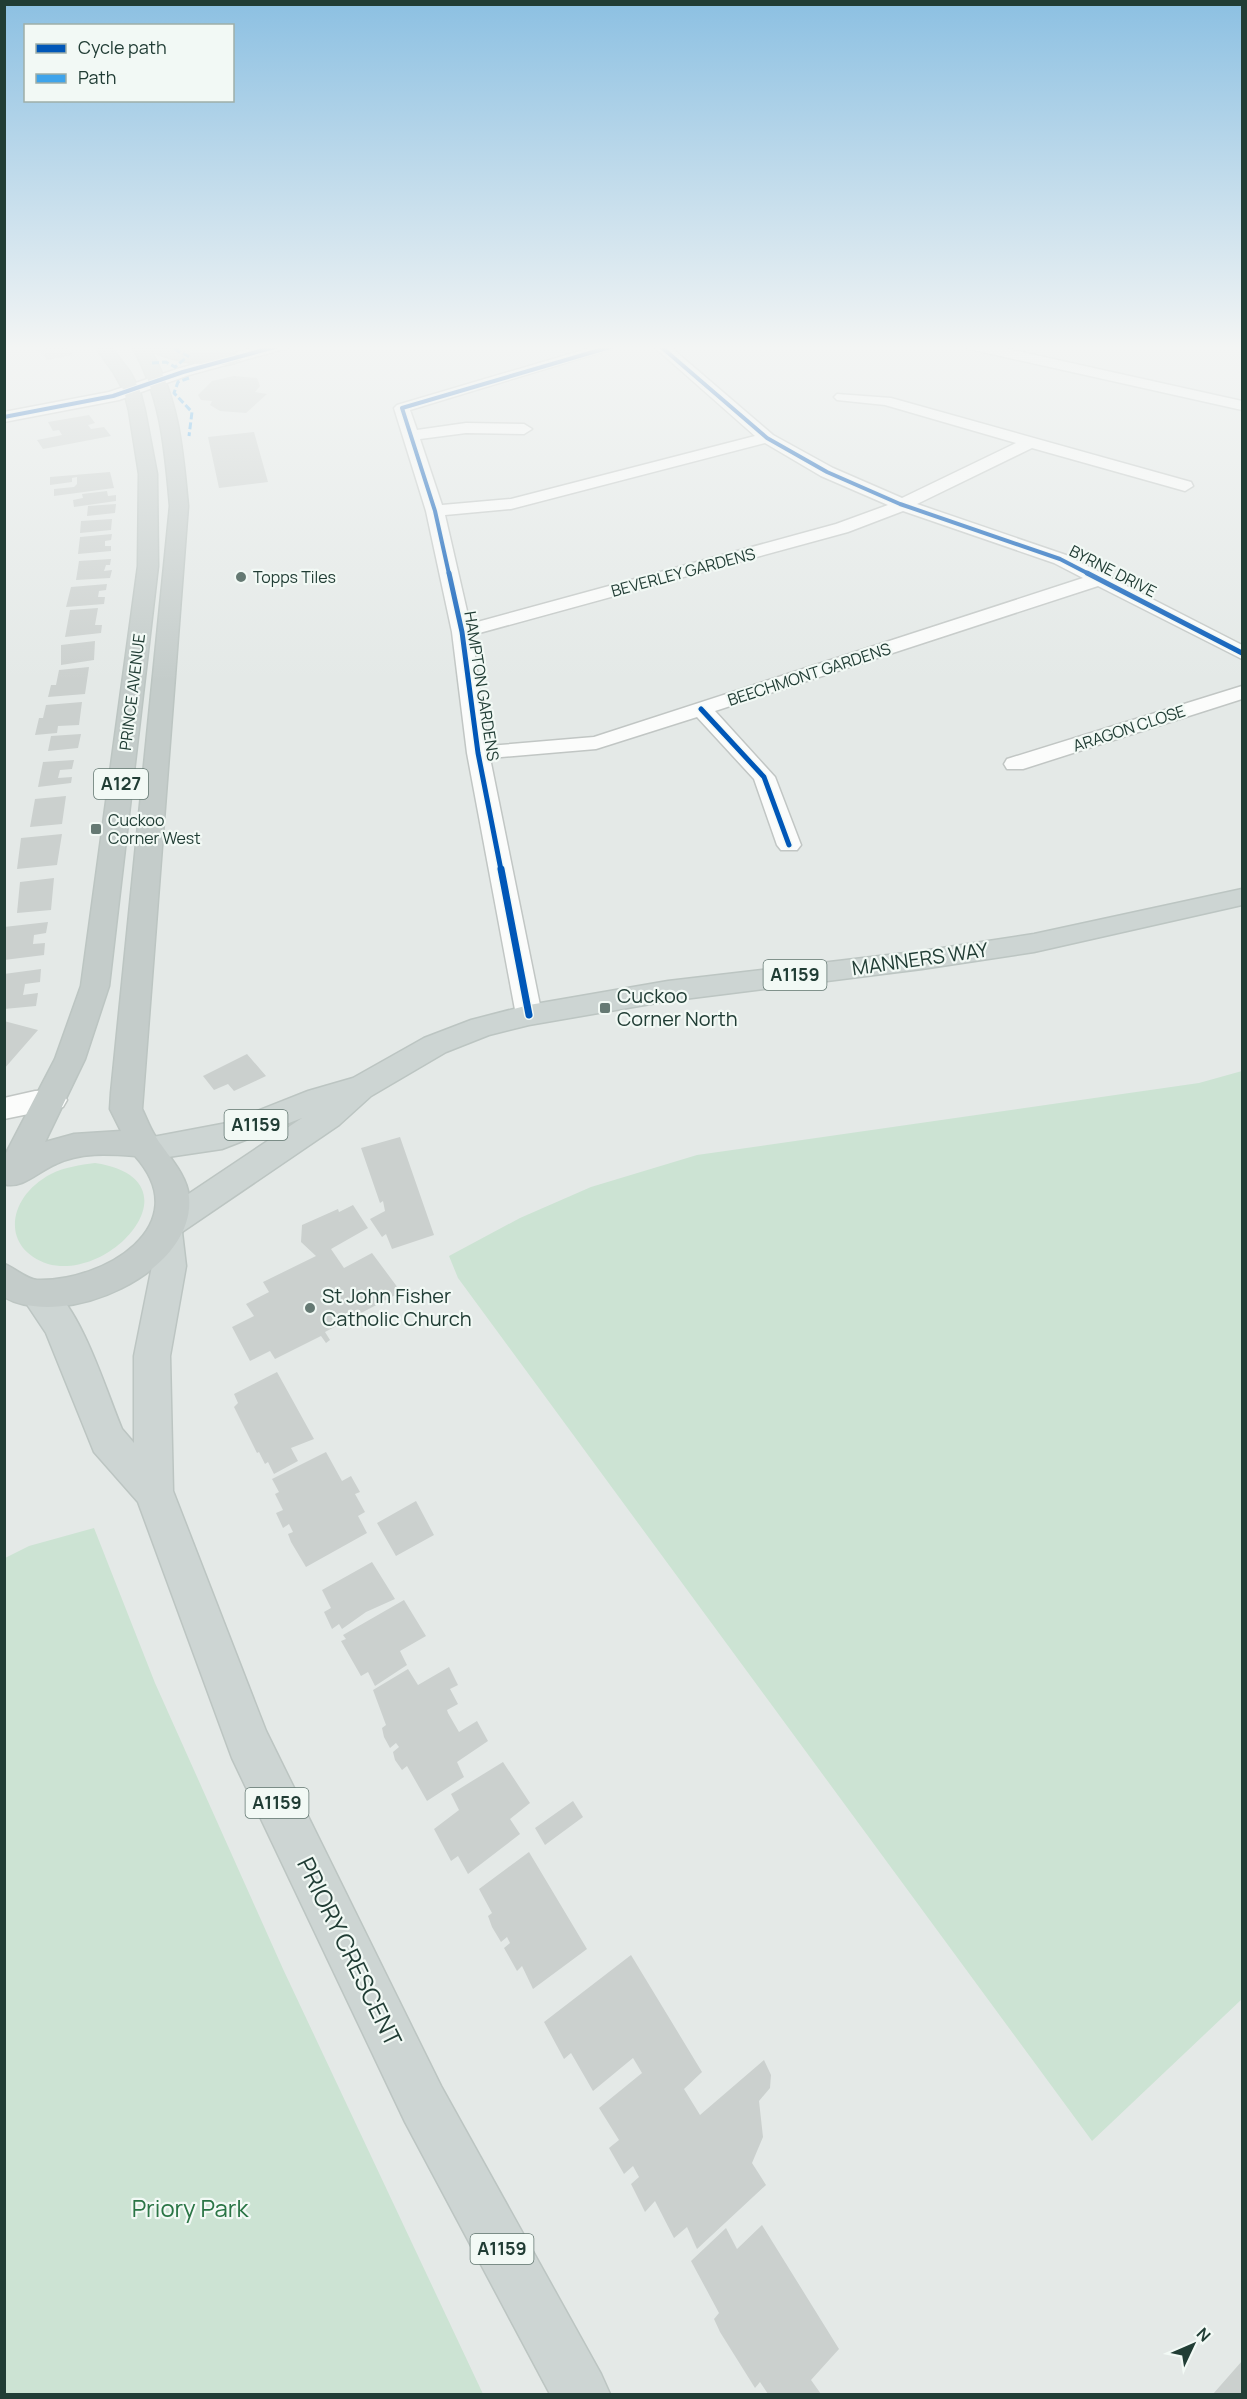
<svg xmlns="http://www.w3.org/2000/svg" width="1247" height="2399" font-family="Manrope,sans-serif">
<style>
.green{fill:#cce3d3}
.building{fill:#cbd0ce}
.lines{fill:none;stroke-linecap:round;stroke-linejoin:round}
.minor-casing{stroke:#c1c6c4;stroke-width:3}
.tertiary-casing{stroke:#c1c6c4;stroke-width:3}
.primary-casing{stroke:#bcc5c2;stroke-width:3}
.trunk-casing{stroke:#bcc5c2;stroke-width:3}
.minor{fill:#fbfcfb;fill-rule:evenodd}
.tertiary{fill:#fbfcfb;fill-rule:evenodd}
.primary{fill:#cdd5d3;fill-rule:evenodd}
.trunk{fill:#c4ccca;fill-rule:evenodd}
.quiet{stroke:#3ea4eb;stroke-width:3;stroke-dasharray:7 3;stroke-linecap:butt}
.cycleway-far2-casing{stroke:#f2f9f5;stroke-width:6}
.cycleway-far1-casing{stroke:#f2f9f5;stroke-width:8}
.cycleway-casing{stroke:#f2f9f5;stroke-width:10}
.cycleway-far2{stroke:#0057b8;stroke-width:4}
.cycleway-far1{stroke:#0057b8;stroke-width:5}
.cycleway{stroke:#0057b8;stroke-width:7}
.poi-dot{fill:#657973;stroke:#f2f9f5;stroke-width:2}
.labels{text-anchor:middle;stroke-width:4.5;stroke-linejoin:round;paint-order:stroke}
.far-street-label{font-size:16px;fill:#213d35;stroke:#f2f9f5}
.far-poi-label{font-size:16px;fill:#213d35;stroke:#f2f9f5;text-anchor:start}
.shield{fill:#f2f9f5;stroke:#60756f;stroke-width:1.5}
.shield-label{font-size:18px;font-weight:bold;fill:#213d35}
.street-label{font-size:20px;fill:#213d35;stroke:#f2f9f5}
.poi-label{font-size:20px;fill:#213d35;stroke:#f2f9f5;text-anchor:start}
.near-street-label{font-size:24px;fill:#213d35;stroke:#f2f9f5}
.near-park-label{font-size:24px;fill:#2a7545;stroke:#f2f9f5}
</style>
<rect width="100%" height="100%" fill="#e4e9e7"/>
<path class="green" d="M170,345h64l5,4c-21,5 -50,12 -69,-4z
M1242,1071v928l-150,142 -634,-863 -9,-22 71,-38 71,-31 106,-32 502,-72z
M95,1163c106,16 18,119 -47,101 -48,-16 -41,-67 3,-90 14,-7 29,-9 44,-11z
M94,1528l61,155 128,286 200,425h-478v-836l24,-12z"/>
<path class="building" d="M64,345l9,10 -26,5 -4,-5 2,-2 -4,1 -4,-4z
M234,376l23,2 3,8 -5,6 12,2 -21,19 -26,-2 -10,-6 2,-4 -11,-1 -3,-5 14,-14z
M89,415l6,8 -7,2 3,4 13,-2 7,9 -68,13 -6,-9 25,-5 -3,-5 -6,1 -5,-9z
M254,432l14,50 -49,6 -11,-51z
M110,472l4,16 -60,8v-7l20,-2 3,-3v-7l-5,1v4l-22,3v-8z
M107,491l1,5 8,-1v6l-42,6 -1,-7 10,-2 -1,-4z
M116,504l-1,9 -28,3 1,-10z
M112,519l-1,11 -31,3 1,-12z
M112,534l-1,6 -6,1v5h6v5l-33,3 2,-17z
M111,559l-1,6h-4l-2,6 8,-1 -2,8 -34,2 3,-19z
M107,584l-1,6 -7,1 -1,6h7l-1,7 -38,3 5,-20z
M98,608l-3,17h7l-1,8 -36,4 5,-27z
M95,641l-1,19 -33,5v-20z
M89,667l-4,27 -37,3 3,-12h5l3,-15z
M82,702l-3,23 -21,1 -1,7 -22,2 4,-17h4l3,-13z
M81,734l-3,14 -30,3 3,-15z
M74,760l-2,9 -12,1 -2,8 14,-1 -1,6 -33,4 5,-25z
M66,796l-4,28 -32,3 5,-28z
M62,834l-5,31 -40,4 4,-31z
M54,878l-3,32 -34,3 3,-31z
M48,922l-2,11 -12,2 -1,9 12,-1 -1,12 -40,5v-33z
M41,969l-1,13 -15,2 -1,6 -1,5 15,-2 -2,13 -32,3v-35z
M4,1021l34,9 -34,39z
M247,1054l19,22 -32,15 -6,-7 -14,6 -11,-14z
M400,1137l34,98 -42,14 -6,-15 -4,3 -12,-18 15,-8 -2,-10 -3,2 -19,-55z
M353,1205l15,23 -37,21 13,19 28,-15 29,39 -76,40 5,8 -4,3 -5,-7 -46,23 -5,-8 -20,10 -18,-34 22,-11 -8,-12 23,-12 -6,-10 53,-26 -15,-14 1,-17 36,-16 1,3z
M277,1372l37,67 -23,9 7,13 -24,13 -6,-12 -3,2 -6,-12 -2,1 -23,-46 4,-4 -4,-9z
M326,1452l16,29 9,-5 9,16 -5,2 10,18 -7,4 9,17 -61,34 -15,-25 -3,-8 5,-2 -4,-8 -6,4 -7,-15 7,-3 -8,-16 4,-2 -7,-13z
M416,1501l18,34 -38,21 -19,-33z
M372,1562l23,37 -29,13 -24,17 -3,-5 -7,5 -8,-17 7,-4 -9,-18z
M404,1600l22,36 -26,15 7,14 -32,21 -7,-14 -7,4 -20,-35 5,-2 -3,-4z
M449,1667l9,18 -8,4 8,15 -11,6 1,3 11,19 18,-11 11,20 -31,21 7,15 -37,24 -20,-35 -5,4 -7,-10 -2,-8 6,-5 -3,-4 -6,5 -6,-11 -2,-9 4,-3 -13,-35 35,-21 10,16z
M503,1762l27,41 -20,16 10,15 -52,40 -10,-18 -7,5 -17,-32 25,-19 -8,-16z
M573,1801l10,16 -38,28 -10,-17z
M529,1852l58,97 -54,40 -11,-23 -5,5 -13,-23 6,-5 -3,-6 -6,5 -9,-15 -4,-11 4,-3 -13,-24z
M631,1955l71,117 -18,17 16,26 64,-55 7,15 -1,13 -11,13 4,36 -11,26 14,22 -69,64 -10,-22 -13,11 -19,-37 -10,11 -14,-28 8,-7 -6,-11 -9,8 -15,-26 10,-8 -20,-32 43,-35 -9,-15 -40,33 -22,-38 -7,6 -20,-37z
M762,2225l77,124 -28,31 10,14h-53l-8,-12 -5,6 -35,-56 -6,-13 5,-6 -28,-52 35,-33 11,21z
M1242,2361v33h-29z"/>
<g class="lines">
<g class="minor-casing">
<path id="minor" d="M600,345h24l-214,65 7,20 49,-7 58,1 8,5 -8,5 -58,-1 -46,6 22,66 69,-6 244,-63 -103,-91h16l105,90 60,33 69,30 114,-55 -131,-38 -48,-5 -3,-3 3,-3 54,4 300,84 2,4 -8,5 -153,-43 -115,56 149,51 176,90v14l-144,-73 -383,125 60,66 26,68 -4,5h-16l-4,-5 -23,-66 -57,-62 -101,32 -106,9 52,257 -4,6 -9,3 -9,-3 -4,-6 -49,-262 -15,-121 -26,-121 -32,-103 3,-3zM765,443l56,33 67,29 -52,19 -366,100 -25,-109 66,-6zM903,511l151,52 29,15 -489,159 -106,9 -16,-111 376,-103z
M962,345h28l252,56v9l-273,-61z
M1242,686v13l-219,70h-16l-3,-5 3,-5z
M53,1090l10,3 4,7 -4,7 -59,12v-21l31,-7z"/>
</g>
<g class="tertiary-casing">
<path id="tertiary" d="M263,345h26l-1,3 -99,27 -70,25 -115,22v-10l105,-20 68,-23z"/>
</g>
<g class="primary-casing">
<path id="primary" d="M1242,889v16l-208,47 -112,17 -254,32 -139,24 -40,10 -43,17 -75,44 -32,29 -157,107 4,34 -16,90 3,135 93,240 175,355 160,288 9,20h-60l-145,-272 -173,-364 -94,-256 -44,-50 -48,-119 -26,-39 5,-10c9,-3 17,-6 25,1 33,29 55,103 72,144l12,14v-87l18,-90 -3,-33 11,-20 142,-95 -80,31 -74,11 -11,-4 -5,-8 5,-8 90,-17 81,-32 45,-13 71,-40 47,-18 58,-15 139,-24 254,-30 112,-17z"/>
</g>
<g class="trunk-casing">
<path id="trunk" d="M94,345h15l21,27 10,19 5,20 12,63 1,92 -49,420 -24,73 -40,83 29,-8 47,-3 -11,-22 1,-16 59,-587c-5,-57 -9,-111 -39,-161h33l28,9 43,-1 8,5c-14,16 -76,2 -93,-8 29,47 33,102 38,156l-46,603c4,8 7,17 12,25 11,19 33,39 35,63 7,76 -125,134 -185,100v-33c11,4 22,15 33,16 66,2 161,-54 98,-124 -26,-2 -55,-4 -79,8 -16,6 -34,26 -52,20v-27l51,-98 26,-73 57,-420 1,-92 -10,-63 -5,-20 -10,-18z"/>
</g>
<use href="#minor" class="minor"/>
<use href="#tertiary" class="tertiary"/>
<use href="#primary" class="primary"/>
<use href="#trunk" class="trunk"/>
<path class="quiet" d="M152,363l14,-1 9,5 13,-11 -22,-11
M189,378l-11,4 -4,11 18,19 -3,24"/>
<g class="cycleway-far2-casing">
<path id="cycleway-far2" d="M659,345l108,93 60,34 73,32 160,55 29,15
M4,417l109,-21 70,-24 99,-27
M449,574l-14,-63 -33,-103 215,-63"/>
</g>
<g class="cycleway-far1-casing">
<path id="cycleway-far1" d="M449,573l13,59 16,121 23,117
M1087,573l155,80
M701,709l63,68 25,68"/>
</g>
<g class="cycleway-casing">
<path id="cycleway" d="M501,869l28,146"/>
</g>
<use href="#cycleway-far2" class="cycleway-far2"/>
<use href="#cycleway-far1" class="cycleway-far1"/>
<use href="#cycleway" class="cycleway"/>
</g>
<linearGradient id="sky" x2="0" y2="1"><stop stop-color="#8cc0e2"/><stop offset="0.51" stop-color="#f3f5f4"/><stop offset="1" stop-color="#f3f5f4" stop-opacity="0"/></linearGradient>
<rect width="1247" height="681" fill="url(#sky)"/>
<g class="poi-dot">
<circle cx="241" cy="577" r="6"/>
<rect x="90" y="823" width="12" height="12" rx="3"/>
<rect x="599" y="1002" width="12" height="12" rx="3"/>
<circle cx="310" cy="1308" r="6"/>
</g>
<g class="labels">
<g class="far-street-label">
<text transform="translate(1113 571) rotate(27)" y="6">BYRNE DRIVE</text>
<text transform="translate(683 572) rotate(-15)" y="6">BEVERLEY GARDENS</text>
<text transform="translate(809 674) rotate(-18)" y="6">BEECHMONT GARDENS</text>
<text transform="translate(482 686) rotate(81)" y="6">HAMPTON GARDENS</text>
<text transform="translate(132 692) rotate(-83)" y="6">PRINCE AVENUE</text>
<text transform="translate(1129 728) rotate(-18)" y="6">ARAGON CLOSE</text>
</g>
<g class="far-poi-label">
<text x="253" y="583">Topps Tiles</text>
<text x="108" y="826">Cuckoo<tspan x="108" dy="18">Corner West</tspan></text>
</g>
<g class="shield">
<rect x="94" y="769" width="54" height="30" rx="4.5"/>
<rect x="763.5" y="960" width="63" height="30" rx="4.5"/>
<rect x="224.5" y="1110" width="63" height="30" rx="4.5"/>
<rect x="245.5" y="1788" width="63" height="30" rx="4.5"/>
<rect x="470.5" y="2234" width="63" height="30" rx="4.5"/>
</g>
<g class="shield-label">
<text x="121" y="790">A127</text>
<text x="795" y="981">A1159</text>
<text x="256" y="1131">A1159</text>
<text x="277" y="1809">A1159</text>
<text x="502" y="2255">A1159</text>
</g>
<g class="street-label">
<text transform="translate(920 959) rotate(-8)" y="7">MANNERS WAY</text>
</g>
<g class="poi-label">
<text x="617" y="1003">Cuckoo<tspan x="617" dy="23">Corner North</tspan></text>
<text x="322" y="1303">St John Fisher<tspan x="322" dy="23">Catholic Church</tspan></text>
</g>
<g class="near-street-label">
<text transform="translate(349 1952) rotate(64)" y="8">PRIORY CRESCENT</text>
</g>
<g class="near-park-label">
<text x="190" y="2217">Priory Park</text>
</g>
</g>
<rect width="1247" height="2399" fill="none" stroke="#213d35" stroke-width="12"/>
<rect x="24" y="24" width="210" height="78" fill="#f2f9f5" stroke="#9eaea8" stroke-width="1.5"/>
<rect x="36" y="44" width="30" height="9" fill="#0057b8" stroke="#9eaea8" stroke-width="1.5"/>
<text x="78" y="54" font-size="18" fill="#213d35">Cycle path</text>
<rect x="36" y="74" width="30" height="9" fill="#3ea4eb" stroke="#9eaea8" stroke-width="1.5"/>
<text x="78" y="84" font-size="18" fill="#213d35">Path</text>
<g transform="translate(1193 2345) rotate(46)" stroke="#f2f9f5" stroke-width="4.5" paint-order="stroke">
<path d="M0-4.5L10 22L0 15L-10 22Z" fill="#213d35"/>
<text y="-9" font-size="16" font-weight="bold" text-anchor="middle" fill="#213d35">N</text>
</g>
</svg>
